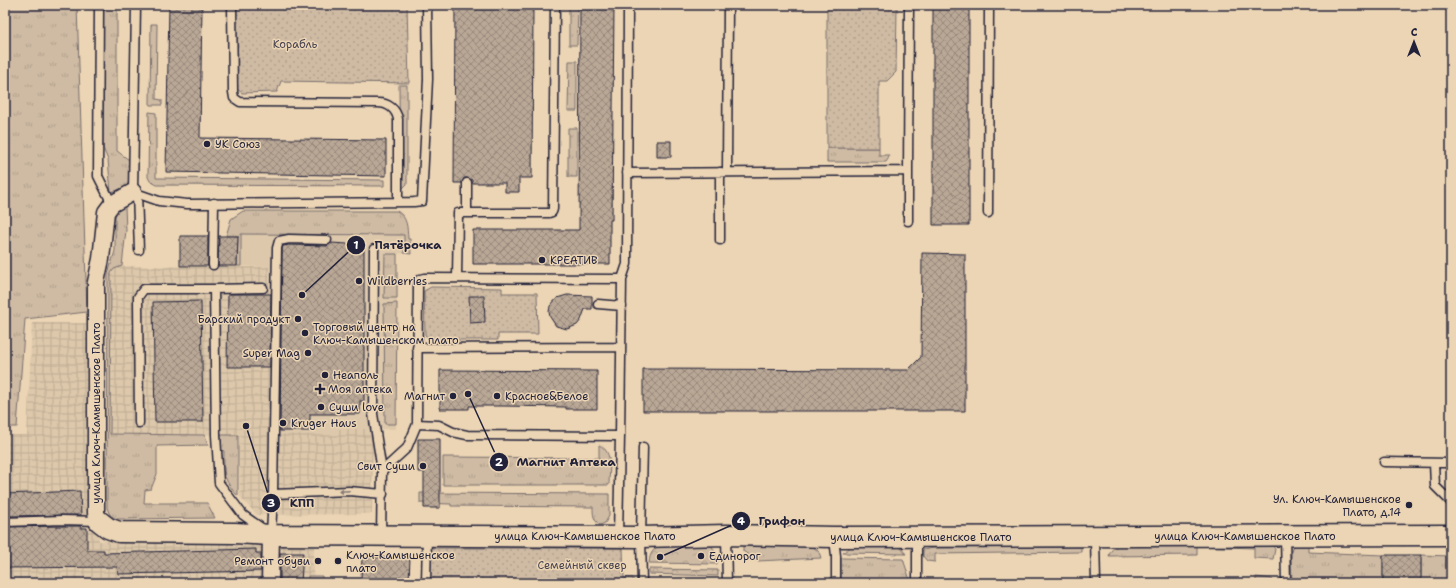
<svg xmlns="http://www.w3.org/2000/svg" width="1456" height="588" font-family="'Shantell Sans',sans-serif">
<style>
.built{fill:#ddc8ab}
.industrial{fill:url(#industrial-grid)}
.grass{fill:url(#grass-tufts);stroke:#786e6f}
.forest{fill:url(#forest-crowns);stroke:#786e6f}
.park{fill:url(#park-dots);stroke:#786e6f}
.building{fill:url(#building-cross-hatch);stroke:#22223b}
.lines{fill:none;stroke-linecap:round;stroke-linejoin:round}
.service-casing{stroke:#22223b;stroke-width:11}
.minor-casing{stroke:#22223b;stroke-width:19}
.tertiary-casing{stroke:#22223b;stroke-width:23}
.service{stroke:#ecd5b4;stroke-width:8}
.minor{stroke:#ecd5b4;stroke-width:16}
.tertiary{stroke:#ecd5b4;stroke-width:20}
.oneway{fill:#877c78}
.poi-dot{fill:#22223b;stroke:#ecd5b4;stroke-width:1.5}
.labels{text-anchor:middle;stroke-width:3;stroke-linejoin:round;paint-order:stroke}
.park-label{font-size:11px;fill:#454150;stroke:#ecd5b4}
.poi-label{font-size:11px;fill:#22223b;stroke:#ecd5b4;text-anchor:start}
.street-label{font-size:11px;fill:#22223b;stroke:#ecd5b4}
.leader{fill:none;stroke:#22223b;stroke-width:1.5}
.callout-dot{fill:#22223b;stroke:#ecd5b4;stroke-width:1.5}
.mark-label{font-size:12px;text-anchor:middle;font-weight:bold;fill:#fff}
.callout-label{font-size:12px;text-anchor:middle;font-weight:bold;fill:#22223b;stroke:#ecd5b4;stroke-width:3;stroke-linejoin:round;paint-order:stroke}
</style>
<defs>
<pattern id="industrial-grid" width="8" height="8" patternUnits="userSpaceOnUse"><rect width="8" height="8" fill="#ddc8ab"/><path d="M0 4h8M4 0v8" fill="none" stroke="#bdac94"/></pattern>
<pattern id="grass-tufts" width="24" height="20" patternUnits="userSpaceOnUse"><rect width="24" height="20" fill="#cfbba3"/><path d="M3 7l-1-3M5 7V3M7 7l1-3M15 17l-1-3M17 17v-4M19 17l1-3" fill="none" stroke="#b1a08d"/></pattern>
<pattern id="forest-crowns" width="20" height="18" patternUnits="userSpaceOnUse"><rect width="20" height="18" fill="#cfbba3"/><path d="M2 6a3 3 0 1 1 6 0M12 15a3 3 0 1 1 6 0" fill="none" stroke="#b1a08d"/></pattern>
<pattern id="park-dots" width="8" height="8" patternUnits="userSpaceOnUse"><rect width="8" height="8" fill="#cfbba3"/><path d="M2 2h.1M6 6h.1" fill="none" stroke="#b1a08d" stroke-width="1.8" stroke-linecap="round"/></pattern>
<pattern id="building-cross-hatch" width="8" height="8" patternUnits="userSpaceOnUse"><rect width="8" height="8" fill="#baa896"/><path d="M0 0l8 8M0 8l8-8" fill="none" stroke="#97887c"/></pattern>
</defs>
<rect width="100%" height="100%" fill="#ecd5b4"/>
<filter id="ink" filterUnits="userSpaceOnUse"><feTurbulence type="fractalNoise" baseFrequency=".025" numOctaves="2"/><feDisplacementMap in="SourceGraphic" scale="8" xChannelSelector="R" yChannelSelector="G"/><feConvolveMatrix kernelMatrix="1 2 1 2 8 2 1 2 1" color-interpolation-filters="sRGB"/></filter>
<g filter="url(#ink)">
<path class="built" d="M241,234l163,1v18l-7,1 -1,175h-23l-40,6h-63l-1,-168 -28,-1z"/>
<path class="industrial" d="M122,266l147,1 1,167 63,1 4,-6h36l-1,85 -115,1 -17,-18 -1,-62 -129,-1 1,-161 3,-4z
M32,323h66l1,218 172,-6h45l-2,14 -1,20 2,14h-310v-148h22z"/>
<path class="grass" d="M5,5h72l10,307 -62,7 -8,108h-12z
M103,5h14v146l12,9v21l-3,7 -15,4 -3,-32 -5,-12z
M569,5h9l-1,40h-8z
M151,24h6l-1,75 6,1v5h-12z
M569,61h8v50h-9z
M399,85h8v99l-4,4 -3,-1z
M149,112l7,1v65l228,2v6l-227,-1 -7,-4 -2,-4z
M568,128h9v49h-9z
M827,148h52v7h10l-1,4 -2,3h-59z
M125,207l1,23 -4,36 -8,3 -3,4 -1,161 95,1 3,10 -51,1v28l-6,15 -6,1 -1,13h63l8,15 -99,1 -6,-4 -3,-7 1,-234 7,-23v-37l3,-6z
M243,211h154c11,7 10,16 11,28h2l1,15 -7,-1v-18l-163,-1v32h-4l1,-30h-12l5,-17z
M385,254h12v44h-13z
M397,303l-1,121h-11l-1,-120z
M221,435h17v61c-16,-17 -14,-23 -14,-45l-3,-1z
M599,445c15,7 10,26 10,40h-166v-28l156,1z
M420,493l189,1v22l-4,7 -5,2c-7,-5 -7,-11 -7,-18l-142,-1v-2l-31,-1z
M1306,542l2,4v6l75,3v28h-91l-1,-31 2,-7z
M752,543l59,2 8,7 2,6 -64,3 -14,-10v-4z
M854,544l39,1 8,3 5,6 -63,-1z
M1123,545h149l3,4 -2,10 -19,-1v-10l-57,-2v9l-88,1c2,-8 6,-9 14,-11z
M1081,547v5l-146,2v8l-8,-1 -4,-5v-6l10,-2z
M1421,555l30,1v27h-30z
M841,558l62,1 8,24h-70z
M308,576h14v7h-14z
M1256,577l16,2 2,4h-18z"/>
<path class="forest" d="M661,545l51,1 5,11v7l-68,-1c1,-10 4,-14 12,-18z
M649,569l69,1v6l-69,-2z"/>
<path class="park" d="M236,5h171l2,78 -128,-2 -4,11 -35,1 -7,-6z
M827,5l70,1 -1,66 -9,9h-8v67h-52z
M431,287l71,1v5h35l1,41h-40v6h-67l-6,-5 -1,-44z
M430,548h193l1,30h9v5h-203z"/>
<path class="building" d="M169,5h33l-2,133 186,2v36l-220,-4z
M455,5h78l-1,173h-13v14h-14v-9h-33v-3l-5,-2h-3l-2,5h-8z
M580,5h34l-2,215h-2v44h-137v-34h106z
M933,5h36v220h-36z
M657,141h14v16h-14z
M180,236h28v30h-28z
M219,236h19l-1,30h-19z
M331,243l33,2v156h-4v13h-50v17h-30l2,-182 1,-3 6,-1 38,1z
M922,253l43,1v157h-322v-42l265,1 13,-13z
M228,294h43l-1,73h-43z
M567,295l25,1v13h-7l-4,11 -4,5 -10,4 -11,-3 -6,-9 -1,-5 1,-6 7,-8z
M469,296h15l1,26 -15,1z
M201,301l2,121h-48l-2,-120z
M440,370l157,1v38h-31v-2l-64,-1h-33v3h-29z
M418,439h22v69h-16v-36h-6z
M80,491l1,24 -76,1v-22z
M62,526h19v2h6v22h17v3l152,-4v4h5v18l-143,3 -1,-7 -112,1v-41z
M280,553h23l-2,30h-21z
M1383,555h38v28h-38z
M362,557l48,1 -1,22 -48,-1z"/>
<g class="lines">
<g class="service-casing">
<path id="service" d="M99,5l-1,171 14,28
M136,5l-3,187 26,9 28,3 227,-2 8,-1 6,-122 -1,-74
M232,5l1,87 1,6 6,4 138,1c10,0 18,6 20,16v83
M908,171l1,-166
M720,172v68
M727,172l1,-167
M627,173l281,-2v50
M137,193l2,57
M467,212v-29
M988,213l1,-208
M374,249l-1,165 9,57
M213,265l1,-62
M457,278l1,-65h91l3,-1 1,-3 2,-204
M214,289l49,-1
M598,304l24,2
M417,348l204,-1
M139,423l-1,-126 6,-8h70l2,146 3,48 24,32 23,16
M417,424l22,1 14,7 14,3 153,1 -2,100
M620,436l2,-157 5,-15 1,-259
M1384,462l67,1
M1434,463l1,23 16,16
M273,494l4,-246 2,-7 10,-2 38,1
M5,522l57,-2 37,1
M271,535l2,-41 76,-3 34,3
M381,535l1,-64 25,-23 10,-24 1,-140 2,-5 4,-1 198,1
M726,535l1,48
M917,536v47
M1285,536l1,47
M1095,537l1,46
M834,538l2,18v27
M426,583l1,-47
M642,583l-1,-46 2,-90"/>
</g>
<g class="minor-casing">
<path id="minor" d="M99,521l-3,-8v-231l5,-23 5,-47 6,-8 21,-12
M270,583l1,-48"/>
</g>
<g class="tertiary-casing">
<path id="tertiary" d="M99,521l9,7 11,4 116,1 36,2 370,2 85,-2 108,2 617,-2"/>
</g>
<use href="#service" class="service"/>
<use href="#minor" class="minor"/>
<use href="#tertiary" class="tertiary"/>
</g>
<defs><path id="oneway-solid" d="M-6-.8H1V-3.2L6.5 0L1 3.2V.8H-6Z"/></defs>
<use class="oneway" href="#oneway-solid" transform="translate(344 491) rotate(179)"/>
</g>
<g class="poi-dot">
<circle cx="207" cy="144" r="4"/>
<circle cx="542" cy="260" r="4"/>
<circle cx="359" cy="281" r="4"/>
<circle cx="298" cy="319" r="4"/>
<circle cx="305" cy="333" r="4"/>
<circle cx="308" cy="353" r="4"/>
<circle cx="325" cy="375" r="4"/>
<path d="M318 383h4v4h4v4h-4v4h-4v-4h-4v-4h4z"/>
<circle cx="453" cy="396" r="4"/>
<circle cx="497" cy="396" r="4"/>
<circle cx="321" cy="407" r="4"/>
<circle cx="283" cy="423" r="4"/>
<circle cx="423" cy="466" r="4"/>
<circle cx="1409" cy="505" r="4"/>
<circle cx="701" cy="556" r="4"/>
<circle cx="318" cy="561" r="4"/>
<circle cx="338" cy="561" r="4"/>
</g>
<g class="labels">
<g class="park-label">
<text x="295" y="48">Корабль</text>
<text x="582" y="569">Семейный сквер</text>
</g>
<g class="poi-label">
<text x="215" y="148">УК Союз</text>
<text x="550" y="264">КРЕАТИВ</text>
<text x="367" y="285">Wildberries</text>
<text x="290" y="323" text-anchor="end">Барский продукт</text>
<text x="313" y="331">Торговый центр на<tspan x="313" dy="13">Ключ-Камышенском плато</tspan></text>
<text x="300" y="357" text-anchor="end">Super Mag</text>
<text x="333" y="379">Неаполь</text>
<text x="328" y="393">Моя аптека</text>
<text x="445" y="400" text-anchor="end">Магнит</text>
<text x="505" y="400">Красное&amp;Белое</text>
<text x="329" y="411">Суши love</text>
<text x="291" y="427">Kruger Haus</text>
<text x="415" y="470" text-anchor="end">Свит Суши</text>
<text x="1401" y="503" text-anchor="end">Ул. Ключ-Камышенское<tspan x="1401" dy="13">Плато, д.14</tspan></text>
<text x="346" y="559">Ключ-Камышенское<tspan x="346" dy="13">плато</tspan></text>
<text x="709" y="560">Единорог</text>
<text x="310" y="565" text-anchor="end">Ремонт обуви</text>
</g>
<g class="street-label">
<text transform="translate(96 413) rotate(-90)" y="4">улица Ключ-Камышенское Плато</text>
<text x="585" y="540">улица Ключ-Камышенское Плато</text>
<text x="1245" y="540">улица Ключ-Камышенское Плато</text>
<text x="921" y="541">улица Ключ-Камышенское Плато</text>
</g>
</g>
<path class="leader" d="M302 295L356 245M468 394L499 462M246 426L271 503M660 557L741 521"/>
<g class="callout-dot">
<circle cx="302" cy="295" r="4"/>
<circle cx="468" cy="394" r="4"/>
<circle cx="246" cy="426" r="4"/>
<circle cx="660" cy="557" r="4"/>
<circle cx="356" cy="245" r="10"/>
<circle cx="499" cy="462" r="10"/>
<circle cx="271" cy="503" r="10"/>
<circle cx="741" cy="521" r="10"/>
</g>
<g class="mark-label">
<text x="356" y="249">1</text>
<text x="499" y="466">2</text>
<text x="271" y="507">3</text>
<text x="741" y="525">4</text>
</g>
<g class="callout-label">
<text x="408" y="249">Пятёрочка</text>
<text x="566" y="466">Магнит Аптека</text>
<text x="302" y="507">КПП</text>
<text x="782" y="525">Грифон</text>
</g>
<rect width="1456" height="588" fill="none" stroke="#ecd5b4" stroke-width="20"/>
<rect x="10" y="10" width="1436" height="568" fill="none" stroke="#22223b" stroke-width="1.5" filter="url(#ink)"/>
<g transform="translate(1414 42)" stroke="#ecd5b4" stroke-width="3" paint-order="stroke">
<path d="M0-3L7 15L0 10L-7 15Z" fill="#22223b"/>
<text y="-6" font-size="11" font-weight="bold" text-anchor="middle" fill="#22223b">С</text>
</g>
</svg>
